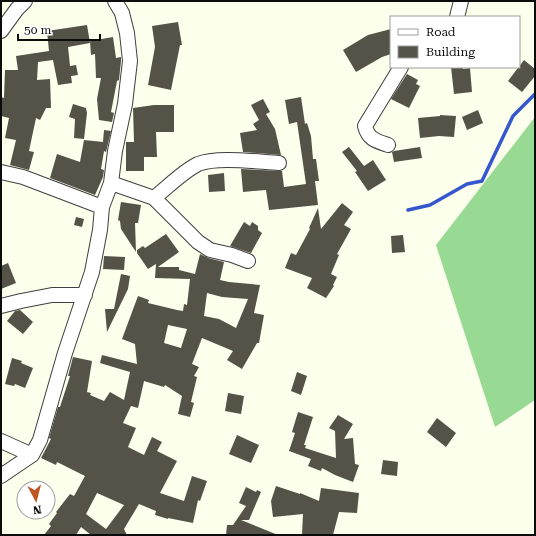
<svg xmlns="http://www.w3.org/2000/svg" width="536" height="536" font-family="'Roboto Serif',serif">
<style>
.forest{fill:#98da94}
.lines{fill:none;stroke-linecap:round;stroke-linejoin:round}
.stream{stroke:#3556cf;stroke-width:3.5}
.building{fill:#555248;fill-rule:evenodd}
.minor-casing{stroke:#3f3f3f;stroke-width:16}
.minor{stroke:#fff;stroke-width:14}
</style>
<rect width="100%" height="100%" fill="#fbffeb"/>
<path class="forest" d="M535,117v283l-40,27 -59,-182z"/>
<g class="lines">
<path class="stream" d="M408,210l22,-5 37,-21 15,-3 31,-65 22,-22"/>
</g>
<path class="building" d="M178,22l4,23h-2l-9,45 -23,-5 7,-38 -3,-21z
M87,25l3,18 -22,4 2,19 6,-1 2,10 -7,1 1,7 -14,2 -5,-25 -15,2 -1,18 13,-1 1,29h-5l-6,12 -4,-2 -7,33 5,1 -5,18 -19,-5 6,-25 -11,-2 4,-20 -8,-2v-19l3,1 1,-28h13l-2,-14 33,-5 -2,-20z
M391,29v25l-9,3 -26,15 -13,-22 25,-15z
M113,37l3,21 5,-1v4l-2,19 -2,1 -6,31 3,1 -2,9 -13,-2 -2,-21 4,-21h-5l-1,-24 -4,1 -1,-14z
M524,60l11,9v7l-13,16 -14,-11z
M451,67h12v2l7,-1 2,24 -18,2z
M407,74l11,6 -2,4 4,2 -11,22 -18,-9z
M301,97l4,27 2,-1 4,13 2,23h3l3,22h-4l3,24 -49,5 -3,-20 -23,2 -2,-23 41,2 2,16 22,-3 -9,-62 -8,2 -4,-24z
M263,99l7,13 -4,2 9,15 6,26 -38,-3 -3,-19 17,-3 -4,-6 6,-4 -8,-15z
M73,104l13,4 1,5 -3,26 -10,-1 1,-19 -6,-2z
M154,105h20v27h-18l1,25h-13v14h-18v-29h8l-1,-34z
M478,110l5,13 -16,7 -5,-13z
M440,115l16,1 -2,21 -15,-1 -19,2 -2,-20 22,-2z
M104,130l7,1 -5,21 -2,-1 -3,18 3,1 -1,7 -8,18 -45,-17 7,-24 23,8 4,-22 19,2z
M349,147l15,19 9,-6 13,20 -18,11 -13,-19 2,-1 -15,-19z
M420,147l2,11 -28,4 -2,-10 2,-1z
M224,173l1,18 -16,1 -1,-17z
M121,202l20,3 -3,18h-3l1,29 -15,-23 -1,-8 -2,-1z
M342,203l11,9 -9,13 7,4 -14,25 2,1 -8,19 6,3 -4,8 1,1 -8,12 -19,-10 5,-10 -27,-10 6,-15 5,2 14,-26 -1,-1 9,-20 3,21z
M76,217l8,2 -2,8 -8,-2z
M244,222l6,4 2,-4 6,4v4l4,3 -11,20 -21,-7z
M166,234l13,18 -21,15h21v3l16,4 5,-20 8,4 16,4 -4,18 9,2 31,3 -6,28 10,2 -5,28h-2l-15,26 -15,-9 6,-9 -31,-13 -10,26 7,3 -5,9 3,1 -6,25 3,1 -4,14 -12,-3 4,-18 -17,-11 -1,2 -20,-6 -6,27 -7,-2 -8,17 13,5 -8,19 16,8 8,-18 10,5 -5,9 20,10 -17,32 24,8 8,-25 15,5 -7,20 -2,-1 -5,23 -25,-5v1l-13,-4 1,-4 -17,-7 -15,25 3,6h-36l-10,-8 -5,8h-32l7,-9 -2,-2 8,-11 -1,-1 14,-18 4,2 11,-20 -28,-14 -1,3 -15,-7 10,-19 -2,-1 9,-31h2l10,-31h-2l5,-19 19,4 -5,31 4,1 -1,2 14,6 6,-9 14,8 6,-28 -30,-9 2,-8 35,9 -2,-20 -13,-5 16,-43 11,4 -1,3 29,7 6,1 1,-7 3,1 3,-26 -35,-1 1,-14 -8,5 -11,-16v-3l6,-4 2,2zM207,293l15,4 26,2 -12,29 -17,-9 -15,-3zM168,325l19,4 -6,19 -17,-5zM97,493l27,12 -18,24 -20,-15z
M403,235l2,17 -13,1 -1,-17z
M104,256l21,1 -1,13 -21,-1z
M8,263l8,20 -15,6v-23z
M121,274l9,2 -2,13 -21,43 -2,-23h9z
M20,310l13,12 -10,12 -16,-13 8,-10z
M12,358l10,3 -1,2 12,5 -8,20 -10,-4 -1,2 -9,-2z
M297,372l10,4 -6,19 -10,-4z
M228,393l16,3 -3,18 -16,-3z
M298,412l15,5 -9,28h2l-1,3 31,10 -1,-27 -6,-3 9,-13 15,9 -9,15 9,-1 2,26 4,1 -6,17 -18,-7 -13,-7 -1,3 -13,-5 3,-7 -22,-8 6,-18 -3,-1z
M437,418l19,15 -10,14 -19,-15z
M237,435l22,10 -8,18 -22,-9z
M383,460l15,2 -1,14 -16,-2z
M276,486l24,8v-1l19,8 2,-13 38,5 -2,20 -18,-1 -6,23h-31l1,-21 -30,3 -2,-16z
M246,487l10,5 1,-2 4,2 -12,28h-8l37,15h-52l1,-10h6l13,-19 -7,-3z"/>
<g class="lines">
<g class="minor-casing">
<path id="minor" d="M457,17l4,-16
M1,31l16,-22 8,-8
M388,145c-12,-4 -20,-6 -23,-19l36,-59
M1,172l22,5 79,30
M111,183l43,15 44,44 12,8 22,5 16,6
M154,198c14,-11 28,-26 44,-34 19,-8 60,-2 81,-1
M1,306l20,-5 31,-6h33
M1,441l31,14
M1,476l31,-21 8,-15 25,-87 27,-81 8,-42 2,-23 9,-24 4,-32 10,-47 5,-43 -3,-28 -5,-20 -7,-12"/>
</g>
<use href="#minor" class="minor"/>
</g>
<rect width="536" height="536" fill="none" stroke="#0c0c0c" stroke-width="4"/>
<rect x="390" y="16" width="130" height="52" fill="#ffffff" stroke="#9e9e9e"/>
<rect x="398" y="29" width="20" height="6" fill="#ffffff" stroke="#9e9e9e"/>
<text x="426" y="36" font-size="12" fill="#0c0c0c">Road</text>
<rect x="398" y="46" width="20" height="12" fill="#555248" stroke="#9e9e9e"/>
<text x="426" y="56" font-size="12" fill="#0c0c0c">Building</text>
<g transform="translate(36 500) rotate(173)"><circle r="19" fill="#ffffff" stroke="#9e9e9e"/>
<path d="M0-3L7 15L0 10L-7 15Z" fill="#bd5723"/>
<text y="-6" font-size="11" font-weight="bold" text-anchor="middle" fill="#0c0c0c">N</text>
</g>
<path d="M18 34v6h82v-6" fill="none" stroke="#0c0c0c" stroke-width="2"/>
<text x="24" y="34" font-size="12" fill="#0c0c0c" stroke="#ffffff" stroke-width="3" paint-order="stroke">50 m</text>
</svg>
